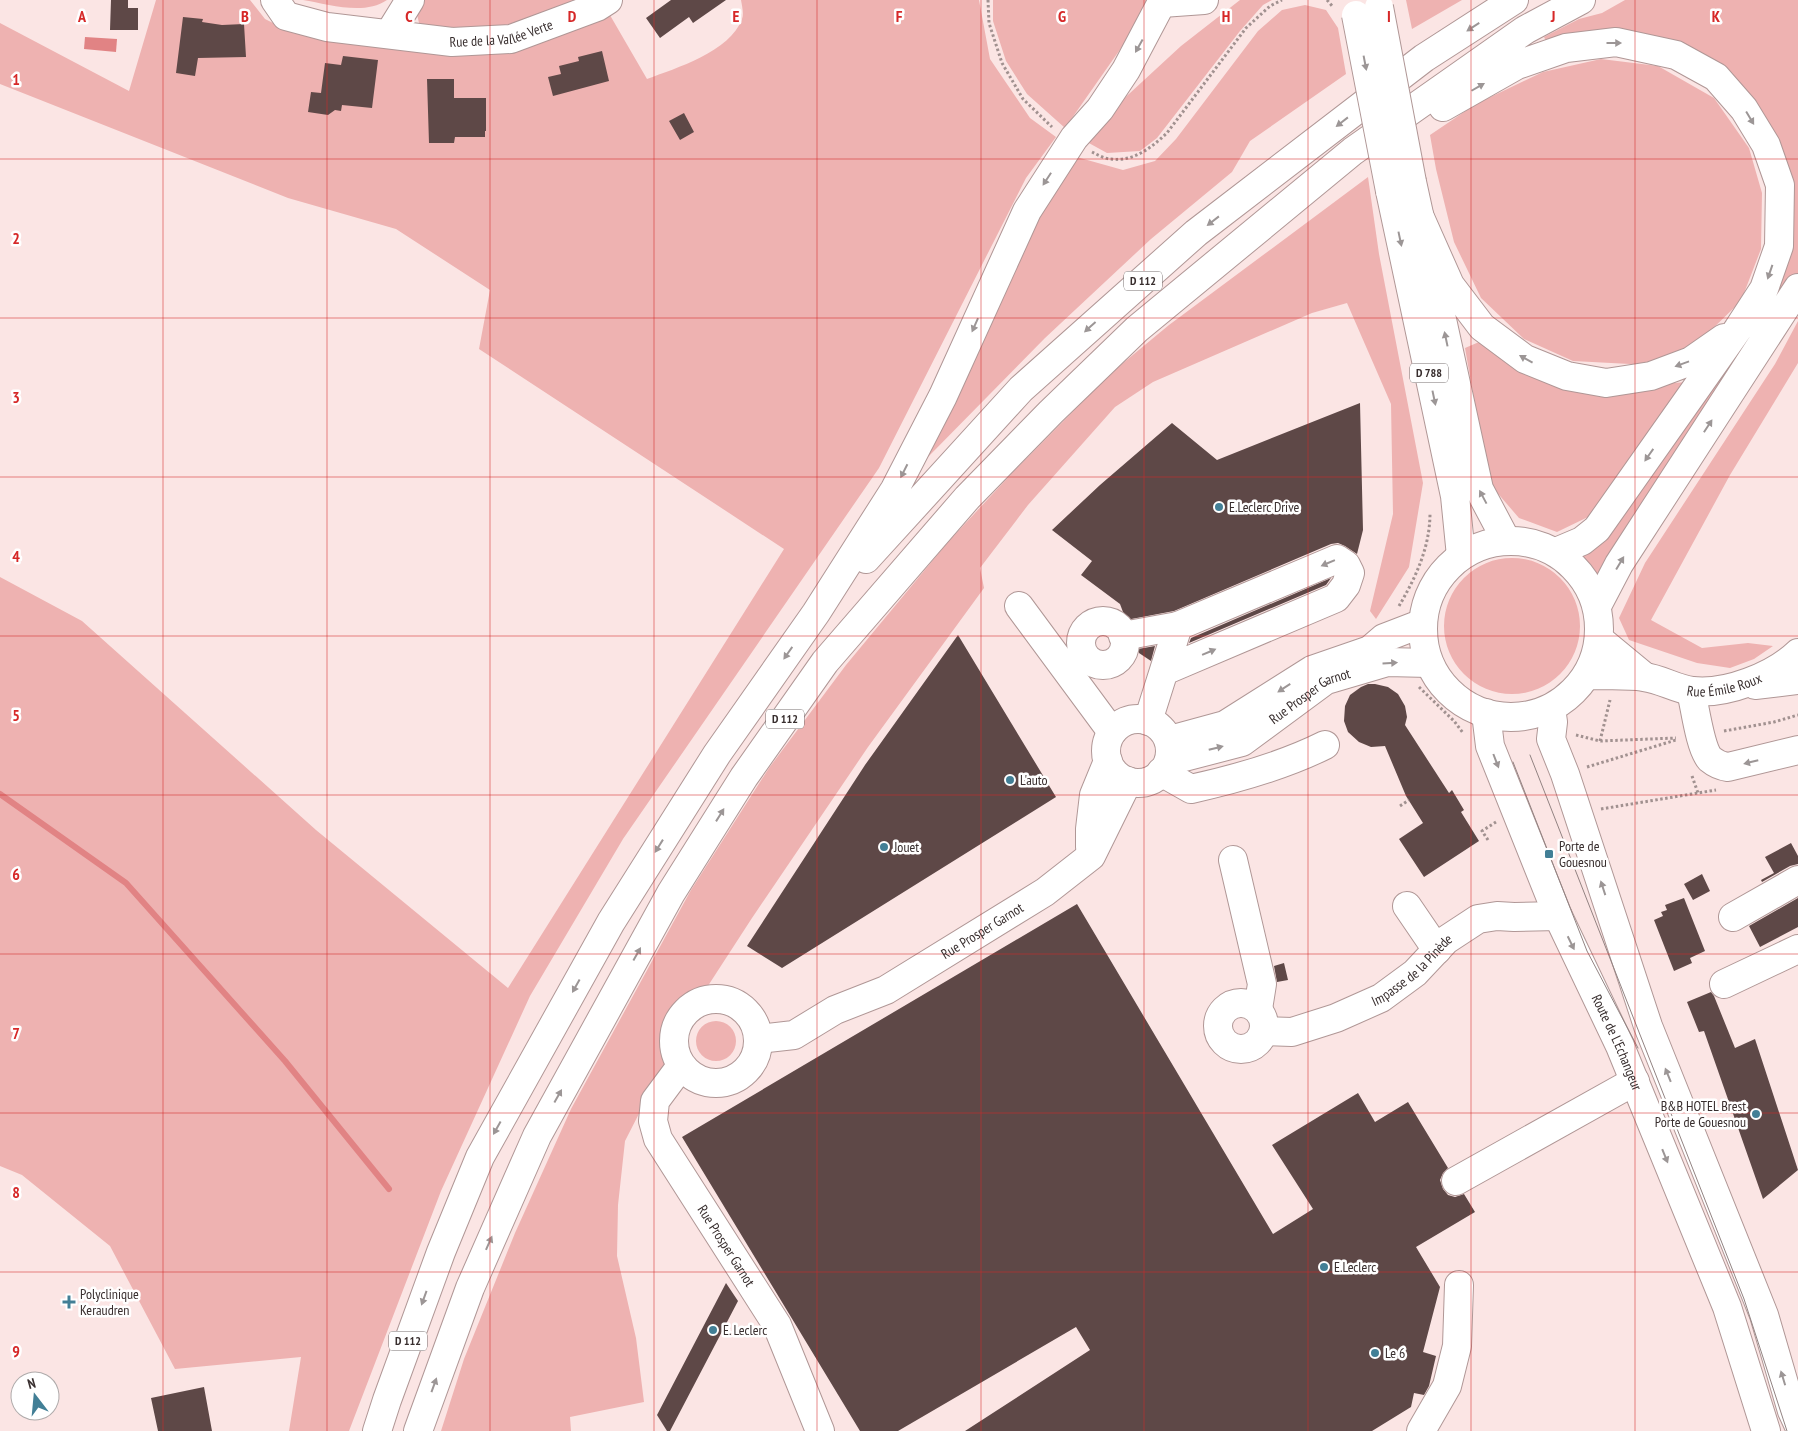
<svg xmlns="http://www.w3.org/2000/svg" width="1798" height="1431" font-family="'PT Sans Narrow',sans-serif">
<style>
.green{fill:#eeb2b1}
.water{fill:#e18384}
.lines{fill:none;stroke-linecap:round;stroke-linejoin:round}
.stream{stroke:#e18384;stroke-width:6}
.building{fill:#5e4847}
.minor-casing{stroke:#b09796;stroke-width:30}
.major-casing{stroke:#b09796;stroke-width:30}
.highway-casing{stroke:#b09796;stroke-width:30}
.path{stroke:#a19190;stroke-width:3;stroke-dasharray:2.5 2.5;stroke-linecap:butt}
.minor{stroke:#fff;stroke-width:28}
.major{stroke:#fff;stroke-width:28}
.highway{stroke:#fff;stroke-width:28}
.tram{stroke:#928382;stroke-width:1}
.major-bridge-casing{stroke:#b09796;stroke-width:30;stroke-linecap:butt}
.major-bridge{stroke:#fff;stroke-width:28}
.oneway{fill:#9c9696}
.grid{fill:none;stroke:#d62828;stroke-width:1;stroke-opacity:0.55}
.poi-dot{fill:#427f96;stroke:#fff;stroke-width:2}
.labels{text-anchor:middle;stroke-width:5;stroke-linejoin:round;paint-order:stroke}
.shield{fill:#fff;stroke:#746d6d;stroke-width:1}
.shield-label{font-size:12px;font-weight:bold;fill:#382e2e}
.street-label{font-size:14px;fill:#382e2e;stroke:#fff}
.poi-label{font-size:14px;fill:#382e2e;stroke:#fff;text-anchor:start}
.grid-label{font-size:16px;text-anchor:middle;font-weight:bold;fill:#d62828;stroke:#fff;stroke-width:5;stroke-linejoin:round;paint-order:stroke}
</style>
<rect width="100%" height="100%" fill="#fbe5e4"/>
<path class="green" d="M156,0h94l15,19 28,14 102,16 212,-39 40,69c29,-11 83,-27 95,-60 2,-5 0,-13 -1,-19h238l11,59 40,59 26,19 -30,41 -147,290 -256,371 -93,157 -89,195 -92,240h-60l12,-74 -126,12 -65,-123 -88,-71 -22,-9v-589l82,44 234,209 192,158 276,-439 -305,-200 11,-59 -94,-61 -108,-31 -288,-114v-61l129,68z
M303,0h84c-23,16 -59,4 -84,0z
M424,0h153c-41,16 -83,34 -128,30 -11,-1 -20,-2 -30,-7l-3,-13z
M993,0h155l-22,41 -61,87 -38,-34 -21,-33 -13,-40z
M1240,0h32l-9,5 -23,26 -83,107 -17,13 -33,2 -20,-11 30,-37 64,-59z
M1406,0h56l-50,29z
M1625,0h173v282l-198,295 -24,-25 195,-261 13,-122 -99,-122 -137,-2 -4,-8 35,-18 23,-6z
M1305,5l21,5 12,18 8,46 -96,67 -18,31 -81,67 -106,99 -117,119 31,-79 59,-130 55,-92 50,14 32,-9 21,-22 82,-108 24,-21z
M1601,59l57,7 56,32 35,50 13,45 -1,56 -20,52 -43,42 -49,22 -76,-4 -49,-22 -43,-41 -27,-56 -18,-73 -6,-34 46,-31 67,-32z
M1368,177l11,77 44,229 -14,84 -33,52 -6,-8 23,-97 -2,-110 -44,-101 -35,10 -159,69 -38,25 -87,98 -48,63 4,20 -116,159 -116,171 -48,74 -24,17 -13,24 3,20 -45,88 -7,64 -1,51 19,82 8,64 -74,15 1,14h-130l23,-72 51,-126 56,-124 120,-219 78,-122 77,-103 102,-123 66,-71 97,-98 58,-48z
M1798,321v42l-68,112 -79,145 51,28 46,-5 25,3 -19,13 -24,9 -33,-5 -68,-23 -10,-22 26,-55 130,-199z
M1479,342l182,42 26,-2 -99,135 -31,15 -38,-14 -25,-29 -12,-44 -17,-97z
M1444 626a68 68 0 1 1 136 0a68 68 0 1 1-136 0Z
M696 1041a20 20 0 1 1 40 0a20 20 0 1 1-40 0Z"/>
<path class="water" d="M85,37l32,2 -1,13 -32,-3z"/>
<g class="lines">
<path class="stream" d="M0,794l126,89 159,178 104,128"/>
</g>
<path class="building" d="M111,0h17v8h10v22h-28z
M671,0h55l-33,23 -4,-6 -29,21 -14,-20z
M183,17l20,2 -1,3 20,3 22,-1 2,33 -48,1 -3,18 -19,-3z
M602,51l7,30 -56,15 -5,-19 13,-3 -2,-8 20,-5 -1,-4z
M343,56l35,4 -6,48 -30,-3 -1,6 -6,-1 -7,5 -20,-3 3,-20 10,1 4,-30 16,2z
M427,79h27v19h32v33h-1v6h-30l-1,6h-25z
M684,113l10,19 -14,8 -11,-19z
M1360,403l3,127 -6,24 -12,-8 -7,-3 -7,1 -157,67 -48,9 -6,-16 -39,-29 11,-14 -40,-31 48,-45 72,-62 45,37z
M1331,578l-5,7 -137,58 2,-5z
M958,635l98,162 -274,171 -35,-22 118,-181z
M1155,646l-4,15 -12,-8 -1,-4z
M1368,684h7l13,3 10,7 7,12 2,11 -2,8 44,68 3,-3 12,20 -3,2 18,29 -55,36 -25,-38 24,-16 -17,-27 -21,-50 -14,1 -12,-5 -11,-10 -4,-11 1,-15 5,-11 11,-8z
M1791,843l7,13v8l-8,2 -28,16 -1,-2 13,-7 -9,-16z
M1702,874l8,17 -17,9 -9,-16z
M1684,898l21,53 -15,7 2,5 -18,8 -20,-51 9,-4 -2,-4 6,-2 -2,-5z
M1798,898v29l-38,20 -11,-21z
M1077,904l196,330 40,-25 -41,-64 86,-52 17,29 33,-20 40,66 -5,5 -3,7 3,9 5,6 7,2 9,-3 11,18 -59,35 24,40 -17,65 13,4 -7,30 -5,9 -10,-2 -3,14 -39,24h-407l125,-81 -14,-23 -178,104h-38l-178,-294z
M1284,963l4,17 -11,2 -3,-16z
M1711,992l3,4 21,52 20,-9 43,131 -35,29 -59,-168 -5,1 -12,-30z
M726,1283l12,18 -68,130h-3l-10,-16z
M204,1387l8,44h-54l-7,-33z"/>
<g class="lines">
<g class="minor-casing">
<g id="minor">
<path id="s1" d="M275,0l11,16 41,11 125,15 59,-3 86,-32 11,-7"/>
<path d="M389,34l21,-34"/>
<path d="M1019,606l93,126"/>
<circle cx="1103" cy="643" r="22"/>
<path d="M1123,636l55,-10"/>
<path d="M1599,639l46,38"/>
<path id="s2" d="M1587,675c19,1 39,-1 57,2 17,2 32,12 48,14 34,4 82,-15 106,-38"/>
<path d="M1755,685l43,-5"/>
<path d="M1691,691c4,16 9,57 19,68 6,5 10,7 18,8l70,-17"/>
<circle cx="1138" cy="751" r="32"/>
<path d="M1148,721l30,-95 159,-67 9,6 4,8 -4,12 -10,13 -172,73"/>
<path d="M1170,740l55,-15 87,-55 58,-20 14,-12 39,-15"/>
<path id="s3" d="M1169,761l73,-19 84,-62 61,-18 42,1"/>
<path d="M1161,772l30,17c45,-10 92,-23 134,-44"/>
<path d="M1090,847v-18l4,-34 14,-34"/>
<path d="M1233,860l29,124 -4,25"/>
<path d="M1407,906l30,44"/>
<path d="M1733,917l65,-37"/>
<path d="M1724,984l74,-35"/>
<circle cx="716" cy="1041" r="42"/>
<circle cx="1241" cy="1026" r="23"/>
<path id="s4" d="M1264,1031l28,1 44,-14 45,-20 34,-25 31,-33 32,-21 19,-3 17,1 44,-1"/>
<path id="s5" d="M759,1039l35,-4 41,-25 51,-20 159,-98 46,-36 37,-75"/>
<path id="s6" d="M681,1066l-26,35 -2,20 5,18 119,186 43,106"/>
<path d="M1456,1181l179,-100"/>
<path d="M1421,1431l26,-45 10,-40 2,-61"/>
</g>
</g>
<g class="major-casing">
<g id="major">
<path d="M1412,182l67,307 27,51"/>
<path d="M1390,191l65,305 6,60"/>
<circle cx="1511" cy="629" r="88"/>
<path d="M1551,708l2,14 -2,17 14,35 83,252 116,289 28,96 6,13"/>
<path id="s7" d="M1486,713l4,33 68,170 62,130 107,261 39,124"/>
</g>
</g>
<g class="highway-casing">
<path id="highway" d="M1162,3l42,-3
M1443,107l74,-42 49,-17 50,-6 60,13 40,22 28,32 22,36 14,40 -1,61 -15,43 -26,40 -141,200 -15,12 -26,11
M1418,213l32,72 32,42 43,32 42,17 39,7 45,-7 40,-15 33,-23
M866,559l155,-170 175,-156 228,-175 90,-58
M1597,606l22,-42 179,-276
M377,1431l10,-31 54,-148 39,-95 131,-235 106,-168 99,-141 79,-124 48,-93 84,-185 47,-73 26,-29 26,-39 37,-70
M418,1431l52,-143 67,-152 134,-243 73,-116 81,-115 142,-164 84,-86 86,-83 216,-178 172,-121 56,-30"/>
</g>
<path class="path" d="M988,0l1,23 13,40 21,36 29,28
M1327,0l6,7
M1092,152c6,3 13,7 19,7 23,3 41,-12 56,-26l79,-105 24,-22 12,-6
M1399,606c17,-29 31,-59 31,-93
M1419,687l35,34 9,12
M1724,731l50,-9 24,-7
M1576,735l24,6 76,-3
M1600,741l10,-41
M1587,767l89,-27
M1692,776l6,17
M1400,806l9,-6
M1601,809l115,-19
M1488,840l-6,-9 14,-9"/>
<use href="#minor" class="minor"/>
<use href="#major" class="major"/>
<use href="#highway" class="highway"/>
<path class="tram" d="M1530,755l214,544 43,132
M1513,762l74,189 51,97"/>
<g class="major-bridge-casing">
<path id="major-bridge" d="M1379,7l33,175
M1356,15l34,176"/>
</g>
<use href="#major-bridge" class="major-bridge"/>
</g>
<defs><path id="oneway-solid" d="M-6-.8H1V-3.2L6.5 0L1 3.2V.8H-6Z" transform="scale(1.25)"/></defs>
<g class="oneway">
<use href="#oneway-solid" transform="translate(1473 27) rotate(147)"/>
<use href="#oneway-solid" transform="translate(1614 43)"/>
<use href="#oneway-solid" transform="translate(1139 46) rotate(119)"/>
<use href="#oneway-solid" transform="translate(1365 63) rotate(79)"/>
<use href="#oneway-solid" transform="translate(1478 87) rotate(-30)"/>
<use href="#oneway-solid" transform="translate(1750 118) rotate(59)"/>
<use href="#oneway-solid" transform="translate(1342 122) rotate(142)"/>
<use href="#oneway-solid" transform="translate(1047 179) rotate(123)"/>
<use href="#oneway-solid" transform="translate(1213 221) rotate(142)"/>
<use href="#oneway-solid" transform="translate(1400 239) rotate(78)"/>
<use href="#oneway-solid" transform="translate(1770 272) rotate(109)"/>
<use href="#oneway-solid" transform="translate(975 325) rotate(114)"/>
<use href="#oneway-solid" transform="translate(1090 327) rotate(138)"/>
<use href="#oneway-solid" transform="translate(1446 339) rotate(-102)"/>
<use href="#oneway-solid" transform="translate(1526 359) rotate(-151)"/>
<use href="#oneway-solid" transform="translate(1682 364) rotate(160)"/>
<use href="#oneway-solid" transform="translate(1434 398) rotate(78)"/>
<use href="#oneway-solid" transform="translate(1708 426) rotate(-57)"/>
<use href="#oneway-solid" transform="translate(1649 455) rotate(125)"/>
<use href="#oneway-solid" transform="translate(904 471) rotate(117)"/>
<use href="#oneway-solid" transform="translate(1483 497) rotate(-118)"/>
<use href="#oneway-solid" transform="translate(1328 563) rotate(157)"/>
<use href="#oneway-solid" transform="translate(1620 563) rotate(-59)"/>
<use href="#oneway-solid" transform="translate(1209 652) rotate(-23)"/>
<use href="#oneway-solid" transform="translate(788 653) rotate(125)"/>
<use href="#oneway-solid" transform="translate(1390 663) rotate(-4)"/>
<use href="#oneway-solid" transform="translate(1284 688) rotate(147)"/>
<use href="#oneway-solid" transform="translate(1216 748) rotate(-14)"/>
<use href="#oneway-solid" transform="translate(1496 761) rotate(69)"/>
<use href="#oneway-solid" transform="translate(1751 762) rotate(166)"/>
<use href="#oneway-solid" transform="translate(720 815) rotate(-58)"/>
<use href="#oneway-solid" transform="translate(659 846) rotate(122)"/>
<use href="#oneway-solid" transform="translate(1603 888) rotate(-108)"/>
<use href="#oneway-solid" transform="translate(1571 943) rotate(64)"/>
<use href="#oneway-solid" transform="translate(637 954) rotate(-61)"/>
<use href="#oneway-solid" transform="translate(576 986) rotate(119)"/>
<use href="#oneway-solid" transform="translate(1668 1075) rotate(-112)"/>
<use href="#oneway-solid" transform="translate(558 1096) rotate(-61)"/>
<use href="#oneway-solid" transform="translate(497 1128) rotate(119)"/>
<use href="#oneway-solid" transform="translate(1665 1156) rotate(68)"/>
<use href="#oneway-solid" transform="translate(489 1243) rotate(-66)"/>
<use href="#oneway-solid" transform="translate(424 1298) rotate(110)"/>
<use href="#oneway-solid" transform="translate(1783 1378) rotate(-107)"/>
<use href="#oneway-solid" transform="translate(434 1385) rotate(-70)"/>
</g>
<path class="grid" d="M163,0v1431M327,0v1431M490,0v1431M654,0v1431M817,0v1431M981,0v1431M1144,0v1431M1308,0v1431M1471,0v1431M1635,0v1431M0,159h1798M0,318h1798M0,477h1798M0,636h1798M0,795h1798M0,954h1798M0,1113h1798M0,1272h1798"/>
<g class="poi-dot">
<circle cx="1219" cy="507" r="5"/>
<circle cx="1010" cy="780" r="5"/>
<circle cx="884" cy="847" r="5"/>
<rect x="1544" y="849" width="10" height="10" rx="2.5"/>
<circle cx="1756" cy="1114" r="5"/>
<circle cx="1324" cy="1267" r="5"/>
<path d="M66.5 1294.5h5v5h5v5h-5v5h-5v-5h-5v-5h5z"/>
<circle cx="713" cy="1330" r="5"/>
<circle cx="1375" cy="1353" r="5"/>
</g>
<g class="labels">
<g class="shield">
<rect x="1124" y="271.5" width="38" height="19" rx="4"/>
<rect x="1410" y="363.5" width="38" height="19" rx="4"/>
<rect x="766" y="709.5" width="38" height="19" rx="4"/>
<rect x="389" y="1331.5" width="38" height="19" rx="4"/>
</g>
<g class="shield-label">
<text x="1143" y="285">D 112</text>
<text x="1429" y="377">D 788</text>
<text x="785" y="723">D 112</text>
<text x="408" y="1345">D 112</text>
</g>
<g class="street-label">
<text dy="5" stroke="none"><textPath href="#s1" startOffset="238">Rue de la Vallée Verte</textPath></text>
<text dy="5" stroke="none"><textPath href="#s2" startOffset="140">Rue Émile Roux</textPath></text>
<text dy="5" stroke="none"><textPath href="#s3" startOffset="158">Rue Prosper Garnot</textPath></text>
<text dy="5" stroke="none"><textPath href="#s5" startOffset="251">Rue Prosper Garnot</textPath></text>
<text dy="5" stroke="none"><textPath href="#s4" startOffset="165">Impasse de la Pinède</textPath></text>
<text dy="5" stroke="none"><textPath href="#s7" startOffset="356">Route de L'Echangeur</textPath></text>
<text dy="5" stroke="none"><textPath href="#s6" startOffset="209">Rue Prosper Garnot</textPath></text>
</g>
<g class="poi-label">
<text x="1229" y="512">E.Leclerc Drive</text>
<text x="1020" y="785">L'auto</text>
<text x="1559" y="851">Porte de<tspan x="1559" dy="16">Gouesnou</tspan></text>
<text x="894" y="852">Jouet</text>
<text x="1746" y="1111" text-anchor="end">B&amp;B HOTEL Brest<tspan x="1746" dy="16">Porte de Gouesnou</tspan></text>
<text x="1334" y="1272">E.Leclerc</text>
<text x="80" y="1299">Polyclinique<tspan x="80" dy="16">Keraudren</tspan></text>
<text x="723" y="1335">E. Leclerc</text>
<text x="1385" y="1358">Le 6</text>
</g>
</g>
<g class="grid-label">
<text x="82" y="22">A</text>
<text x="245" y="22">B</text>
<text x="409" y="22">C</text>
<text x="572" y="22">D</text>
<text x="736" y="22">E</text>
<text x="899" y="22">F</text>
<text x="1062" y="22">G</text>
<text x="1226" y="22">H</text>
<text x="1389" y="22">I</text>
<text x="1553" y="22">J</text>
<text x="1716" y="22">K</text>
<text x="16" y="85">1</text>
<text x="16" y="244">2</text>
<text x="16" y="403">3</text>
<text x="16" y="562">4</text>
<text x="16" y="721">5</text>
<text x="16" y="880">6</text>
<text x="16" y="1039">7</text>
<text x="16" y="1198">8</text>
<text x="16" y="1357">9</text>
</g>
<g transform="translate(35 1396) rotate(344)"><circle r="24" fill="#ffffff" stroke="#afabab"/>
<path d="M0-4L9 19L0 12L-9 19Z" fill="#427f96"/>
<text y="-8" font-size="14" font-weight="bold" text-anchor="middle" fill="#382e2e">N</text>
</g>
</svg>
